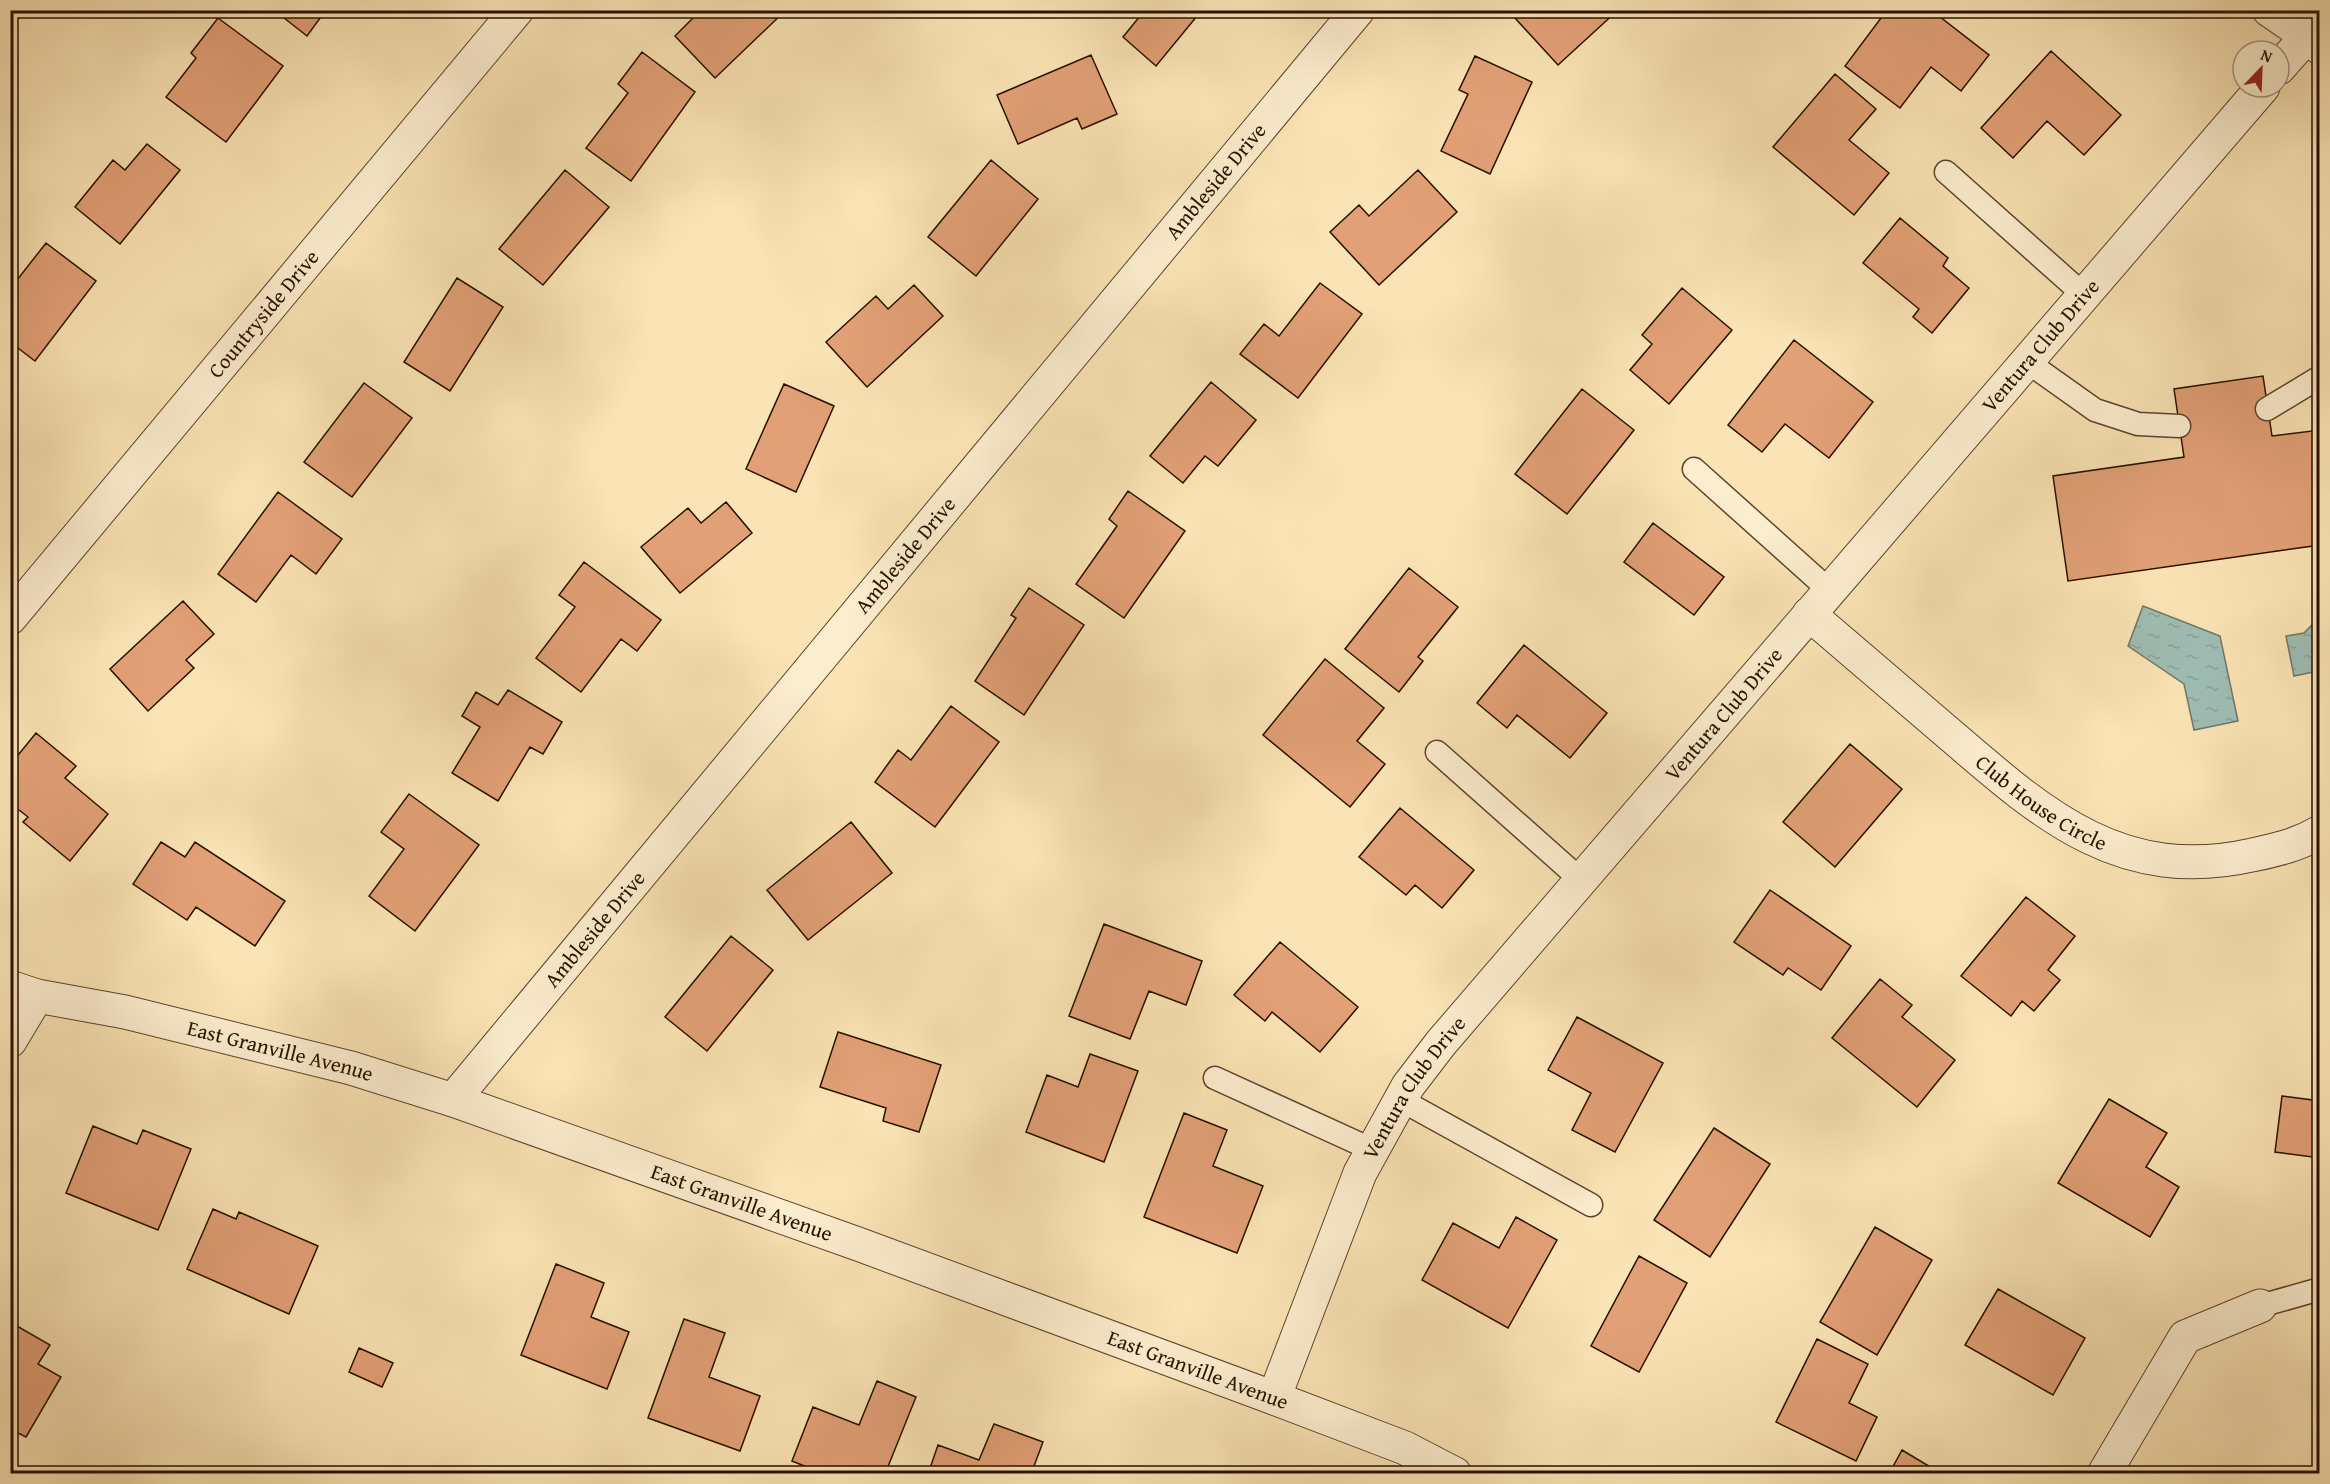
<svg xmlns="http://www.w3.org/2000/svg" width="2330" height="1484" font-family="'Gentium Book Plus',serif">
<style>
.water{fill:url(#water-ripples);stroke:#6f776b;stroke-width:1.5}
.building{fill:#e2a076;stroke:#270f00;stroke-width:1.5}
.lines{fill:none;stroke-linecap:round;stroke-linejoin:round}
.lane-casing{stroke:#5c442d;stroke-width:25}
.street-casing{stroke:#5c442d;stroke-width:35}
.lane{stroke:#fcedce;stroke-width:22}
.street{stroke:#fcedce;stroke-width:33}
.labels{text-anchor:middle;stroke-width:5;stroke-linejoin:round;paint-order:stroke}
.street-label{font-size:21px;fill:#270f00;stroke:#fcedce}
</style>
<defs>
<pattern id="water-ripples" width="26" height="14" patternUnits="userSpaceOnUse" patternTransform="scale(1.5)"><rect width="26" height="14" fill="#9fbdb3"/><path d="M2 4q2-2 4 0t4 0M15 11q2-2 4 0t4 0" fill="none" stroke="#89a198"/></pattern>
</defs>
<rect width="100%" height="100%" fill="#fae3b4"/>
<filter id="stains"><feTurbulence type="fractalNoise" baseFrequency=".00333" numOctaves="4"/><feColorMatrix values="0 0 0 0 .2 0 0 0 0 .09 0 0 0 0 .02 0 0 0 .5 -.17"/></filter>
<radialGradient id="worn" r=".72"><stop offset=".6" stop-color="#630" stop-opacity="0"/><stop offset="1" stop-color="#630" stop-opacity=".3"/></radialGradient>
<path class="water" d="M2143,606l77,30 18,85 -44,9 -10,-46 -56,-38z
M2319,623v54l-6,-5 -19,4 -8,-40 18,-3 9,-9z"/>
<path class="building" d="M274,10h52l-19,26z
M701,10h85l-71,68 -40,-42z
M1202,10l-46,56 -33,-29 22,-27z
M1524,10h94l-60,55 -43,-47z
M1887,10h44l58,45 -28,36 -30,-24 -31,41 -55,-42z
M218,18l65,48 -57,76 -60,-45 30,-39 -5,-5z
M2051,51l70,64 -37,40 -37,-34 -34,37 -32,-30z
M642,52l53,40 -64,89 -45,-33 42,-55 -10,-9z
M1091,55l26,59 -35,15 -5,-11 -59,26 -21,-49z
M1475,56l57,26 -42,92 -49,-23 27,-57 -9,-4z
M1835,74l41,35 -27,31 40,33 -35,42 -81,-68z
M147,144l33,26 -60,74 -45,-37 38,-47 12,10z
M991,160l47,39 -62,77 -48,-39z
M565,170l44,37 -66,78 -44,-36z
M1418,170l39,42 -78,73 -49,-53 29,-27 10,11z
M1900,218l48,40 -5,8 26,22 -37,45 -19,-16 6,-8 -56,-46z
M46,243l50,38 -61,80 -25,-19v-53z
M457,278l46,29 -53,84 -46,-29z
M1320,283l42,31 -64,84 -58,-44 24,-30 15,12z
M914,285l29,31 -76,71 -41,-45 50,-46 12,13z
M1682,288l50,42 -63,74 -39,-34 22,-26 -10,-9z
M1794,340l79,62 -44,56 -44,-34 -23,28 -34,-27z
M2263,376l9,60 48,-6v115l-252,36 -15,-105 131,-19 -10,-68z
M1211,382l45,38 -38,46 -13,-10 -22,27 -33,-27z
M364,383l48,35 -60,79 -48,-35z
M784,384l50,22 -38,86 -50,-23z
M1582,389l52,41 -67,84 -52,-40z
M1128,491l57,40 -61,87 -48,-34 41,-58 -8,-7z
M278,492l64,47 -26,35 -25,-19 -35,47 -38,-28z
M726,502l26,31 -72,60 -39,-46 47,-39 13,15z
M1653,523l71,54 -30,38 -70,-53z
M584,562l77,58 -24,31 -16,-12 -40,53 -45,-34 39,-51 -16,-12z
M1409,568l49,39 -40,50 5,4 -24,31 -54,-43z
M1029,588l55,37 -60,90 -49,-34 41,-63 -5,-3z
M183,601l31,33 -28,26 8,8 -46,43 -38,-42z
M1524,645l83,68 -37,45 -53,-43 -10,13 -30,-25z
M1325,659l59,49 -27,33 28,23 -35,43 -87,-72z
M508,690l54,32 -19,32 -13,-7 -32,54 -46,-28 28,-46 -18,-11 14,-24 22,13z
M951,706l48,36 -64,85 -60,-45 23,-32 13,10z
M36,733l40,33 -11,12 43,36 -38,47 -47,-39 5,-5 -18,-14v-38z
M1850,744l52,45 -67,78 -52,-45z
M409,794l70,51 -64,86 -46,-35 35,-47 -23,-17z
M1400,808l74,62 -32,38 -27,-23 -9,10 -47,-38z
M851,822l41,51 -84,67 -41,-50z
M161,842l24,15 10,-15 90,59 -30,45 -59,-39 -9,13 -54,-36z
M1770,890l81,56 -30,44 -33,-22 -5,7 -49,-33z
M2026,897l49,39 -27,34 12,10 -26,31 -12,-10 -11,15 -50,-40z
M1104,924l98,37 -16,44 -37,-14 -19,48 -61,-23z
M731,936l42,34 -66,81 -42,-34z
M1280,942l78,65 -38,45 -48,-40 -7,9 -31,-26z
M1880,979l32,26 -10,12 53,43 -38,47 -85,-69z
M1577,1017l86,46 -48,89 -43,-22 19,-37 -43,-23z
M838,1032l103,33 -22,67 -36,-11 3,-13 -66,-21z
M1090,1054l48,17 -34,91 -78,-30 21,-57 31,12z
M2282,1096l38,5v57l-45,-6z
M2109,1099l58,34 -21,34 33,20 -29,50 -92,-54z
M1184,1113l43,17 -14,36 50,20 -26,67 -93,-36z
M93,1126l44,18 6,-14 48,19 -33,81 -92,-37z
M1714,1128l56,36 -60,93 -56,-37z
M213,1209l23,10 3,-7 79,34 -29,68 -102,-45z
M1516,1217l41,23 -49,88 -86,-48 31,-57 46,25z
M1875,1227l57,33 -55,95 -57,-33z
M1639,1256l48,27 -48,89 -48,-26z
M556,1264l48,19 -13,34 38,15 -22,57 -86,-34z
M1998,1289l87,49 -32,57 -88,-50z
M684,1319l41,14 -16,44 51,19 -20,55 -92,-33z
M10,1322l40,23 -12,19 23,13 -35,60 -16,-8z
M1817,1339l51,25 -19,39 28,14 -21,44 -80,-39z
M359,1348l34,15 -11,24 -33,-15z
M877,1381l39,16 -31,77h-61l-32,-13 21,-54 46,18z
M994,1424l49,18 -12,32h-103l10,-29 41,15z
M1902,1450l40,24h-53z"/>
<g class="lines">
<g class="lane-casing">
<path id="lane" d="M1946,172l138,123
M2026,361l69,49 43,14 41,2
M2267,409l53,-32
M1694,469l135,121
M1437,752l144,128
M1215,1078l158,72
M1401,1100l190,105
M2260,1306l60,-17"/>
</g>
<g class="street-casing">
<g id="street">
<path d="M2269,10l38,26 13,12"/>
<path d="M2279,68l28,-32"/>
<path id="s1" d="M1809,614c46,39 92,79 138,118 93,80 172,153 305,123 24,-5 46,-10 68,-23"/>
<path id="s2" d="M10,618l507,-608"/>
<path id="s3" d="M10,987l27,9 88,16 226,56 102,32 405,144 416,154 131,50 50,26"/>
<path d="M10,1041l27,-45"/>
<path id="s4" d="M453,1100l905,-1090"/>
<path id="s5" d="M1274,1398l86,-225 48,-87 33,-43 822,-956"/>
<path d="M2104,1474l81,-137 75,-31"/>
</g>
</g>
<use href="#lane" class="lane"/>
<use href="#street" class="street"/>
</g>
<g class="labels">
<g class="street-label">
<text dy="7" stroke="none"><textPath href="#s4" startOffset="1194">Ambleside Drive</textPath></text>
<text dy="7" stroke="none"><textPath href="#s2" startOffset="396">Countryside Drive</textPath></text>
<text dy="7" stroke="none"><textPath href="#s5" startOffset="1314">Ventura Club Drive</textPath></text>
<text dy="7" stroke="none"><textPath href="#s4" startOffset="708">Ambleside Drive</textPath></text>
<text dy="7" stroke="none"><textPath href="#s5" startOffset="828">Ventura Club Drive</textPath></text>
<text dy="7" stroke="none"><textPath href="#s1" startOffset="300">Club House Circle</textPath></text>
<text dy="7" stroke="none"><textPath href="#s4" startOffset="222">Ambleside Drive</textPath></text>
<text dy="7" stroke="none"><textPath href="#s3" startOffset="278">East Granville Avenue</textPath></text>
<text dy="7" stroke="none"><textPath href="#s5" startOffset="342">Ventura Club Drive</textPath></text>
<text dy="7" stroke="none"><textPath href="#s3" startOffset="764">East Granville Avenue</textPath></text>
<text dy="7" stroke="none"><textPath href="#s3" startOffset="1250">East Granville Avenue</textPath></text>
</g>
</g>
<rect width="2330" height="1484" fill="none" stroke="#fae3b4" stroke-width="36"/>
<rect x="12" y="12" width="2306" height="1460" fill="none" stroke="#270f00" stroke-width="3"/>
<rect x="18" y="18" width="2294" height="1448" fill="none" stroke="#270f00" stroke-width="1.5"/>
<g transform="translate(2261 69) rotate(23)"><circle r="28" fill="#fcedce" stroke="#a7947c" stroke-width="1.5"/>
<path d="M0-4.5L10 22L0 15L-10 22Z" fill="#8f2418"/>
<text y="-9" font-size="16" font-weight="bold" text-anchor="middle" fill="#270f00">N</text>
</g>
<rect width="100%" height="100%" filter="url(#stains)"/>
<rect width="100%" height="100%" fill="url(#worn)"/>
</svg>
